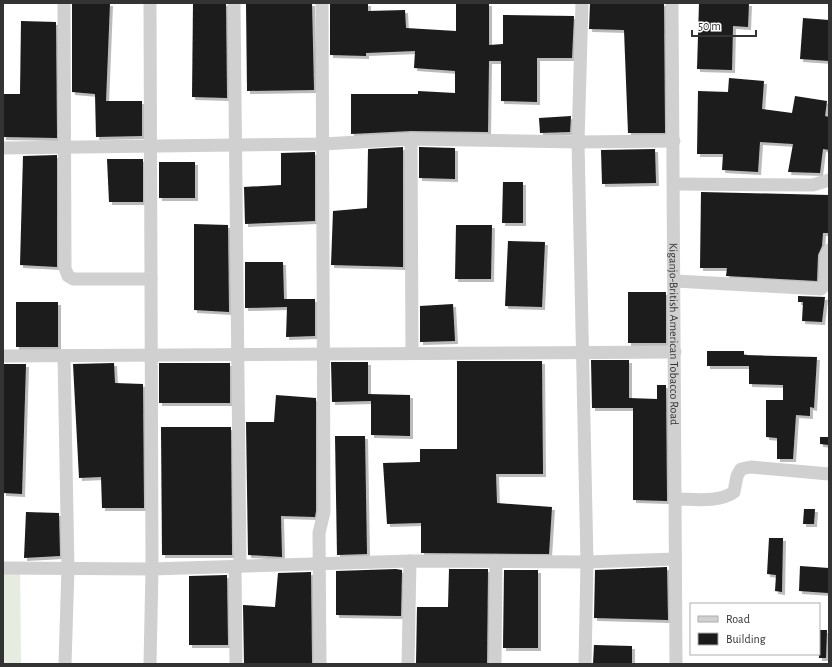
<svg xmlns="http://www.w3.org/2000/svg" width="832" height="667" viewBox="0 0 832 667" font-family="'Alegreya Sans',sans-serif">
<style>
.green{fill:#e6ecdf}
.building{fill:#1a1a1a;filter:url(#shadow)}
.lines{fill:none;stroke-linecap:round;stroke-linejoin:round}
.minor{stroke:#d0d0d0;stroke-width:13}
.labels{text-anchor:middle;stroke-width:4;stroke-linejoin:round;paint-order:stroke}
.street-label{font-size:12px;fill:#333;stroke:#fff}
</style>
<defs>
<filter id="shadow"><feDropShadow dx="3" dy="3" stdDeviation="0" flood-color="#0004"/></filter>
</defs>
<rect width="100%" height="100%" fill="#fff"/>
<path class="green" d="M3 563H20L21 664H3Z"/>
<g class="building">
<path d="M72 3H110L106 101H142V136L96 137 95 94 72 92Z"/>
<path d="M193 3H226L227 98 192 97Z"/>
<path d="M246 3H312L314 90 247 91Z"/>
<path d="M330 3H368V11L405 10 406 28 456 31V3H489V45L503 44V15L574 16 572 58H537V102L501 101V61H489L488 132 411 131 351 134V94H418V91L455 93V71L414 68 415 51 366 53V56L330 55Z"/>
<path d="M590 3H664L665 133H628L624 30 589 29Z"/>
<path d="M699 3H749L748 27 733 26 732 70 697 69Z"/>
<path d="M803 18 829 20V61L800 59Z"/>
<path d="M21 21 56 22 57 138 3 137V94H20Z"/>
<path d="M729 78 764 81 762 109 792 113 795 96 827 101 825 116 829 117V150L823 149 820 173 788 172 793 144 760 142 758 172 722 170 723 154H697L698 91 728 92Z"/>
<path d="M571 116 570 132 540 133 539 118Z"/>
<path d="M403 147V267L331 265 333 211 367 208 368 149Z"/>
<path d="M419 147 455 148V179L419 178Z"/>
<path d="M655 149 656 183 602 184 601 150Z"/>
<path d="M315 152V221L245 224 244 187 281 185V153Z"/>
<path d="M57 155V267L20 265 23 156Z"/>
<path d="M107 159H143V202H109Z"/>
<rect x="159" y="162" width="36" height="36"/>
<path d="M503 182H523V223H502Z"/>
<path d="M701 192 829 195V233H823L822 246 818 255 817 281 726 276 727 268H700Z"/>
<path d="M194 224 228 225 229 312 194 310Z"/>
<path d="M456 225H492L491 279H455Z"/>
<path d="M508 241 545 242 542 307 505 306Z"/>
<path d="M245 262H283L284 299H315V336L286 337 287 307 245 308Z"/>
<rect x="628" y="292" width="38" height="51"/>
<path d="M798 296 825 297 822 322 802 321 803 302H798Z"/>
<rect x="16" y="302" width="42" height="45"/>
<path d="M453 304 455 341 420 342V306Z"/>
<path d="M707 351H744V355L817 357 814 408 810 407V416L796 415 793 459H777V438L766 437V400H783V385L749 384V366H707Z"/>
<path d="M591 360H629V398L657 399V385H666L667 501 633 500V408H592Z"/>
<path d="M457 361H542L543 474H496L497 503 552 507 549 554 421 553V523L387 524 383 463 420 462V449H457Z"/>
<path d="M331 362H368V394L410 395V436L371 435V401L332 402Z"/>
<path d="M114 363 115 383 143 384 144 508H102L101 477 79 478 73 364Z"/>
<rect x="159" y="363" width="71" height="40"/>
<path d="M3 364H26L22 494 3 493Z"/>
<path d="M276 395 316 398V511L315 517 281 516 282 557 248 555 246 422H274Z"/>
<path d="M161 427H231L232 555H162Z"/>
<path d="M335 436H365L367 554 337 555Z"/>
<path d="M820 437H829V445L820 444Z"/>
<path d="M804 509H815L814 524H803Z"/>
<path d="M26 512 59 513 60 556 24 558Z"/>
<path d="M769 538H783L782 592 775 591 776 575 767 574Z"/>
<path d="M800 566 829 568 828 593 799 591Z"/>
<path d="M667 567 668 620 594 618 595 570Z"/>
<path d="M396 569 402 570 401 616 336 615V571Z"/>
<path d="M449 569H488L487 664H416L417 607H448Z"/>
<path d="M504 570H538V648H503Z"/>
<path d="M311 572 312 664H244L243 605 275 607 278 573Z"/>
<path d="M227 575 228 645H189V576Z"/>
<path d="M820 630H827L826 658H819Z"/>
<path d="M594 645 632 646V664H593Z"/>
</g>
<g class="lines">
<g class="minor">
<path d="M64 3 65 268 68 276 73 279H151"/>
<path d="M234 3 240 566"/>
<path d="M582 3 578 142 587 562 585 664"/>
<path id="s1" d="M672 3 676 664"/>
<path d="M411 139 412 353"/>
<path d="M3 148 323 144 411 139 578 142 674 141"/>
<path d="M674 184 813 185 829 180"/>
<path d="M675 281 821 289 825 285 826 255 829 250"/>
<path d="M3 356 675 352"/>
<path d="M64 356 68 568 65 664"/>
<path d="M675 499C693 499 719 503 734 492L737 476 741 469 751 467 829 474"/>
<path d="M235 566 236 664"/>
<path d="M3 568 152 569 410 561 587 562 675 559"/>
<path d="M150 664 152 569 150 3"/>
<path d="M320 664 319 533 324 512 322 3"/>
<path d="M408 664 410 561"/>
<path d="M495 664 496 561"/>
</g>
</g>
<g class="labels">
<g class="street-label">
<text dy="4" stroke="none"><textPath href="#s1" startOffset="331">Kiganjo-British American Tobacco Road</textPath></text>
</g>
</g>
<rect width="832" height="667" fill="none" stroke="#333333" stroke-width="8"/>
<rect x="690" y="603" width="130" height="52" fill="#ffffff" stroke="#adadad"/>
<rect x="698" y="616" width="20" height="6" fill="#d0d0d0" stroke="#adadad"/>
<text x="726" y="623" font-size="12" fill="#333333">Road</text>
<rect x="698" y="633" width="20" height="12" fill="#1a1a1a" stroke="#adadad"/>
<text x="726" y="643" font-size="12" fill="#333333">Building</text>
<path d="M692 30v6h64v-6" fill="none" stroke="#333333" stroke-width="2"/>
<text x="698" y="30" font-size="12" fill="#333333" stroke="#ffffff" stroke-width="3" paint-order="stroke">50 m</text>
</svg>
